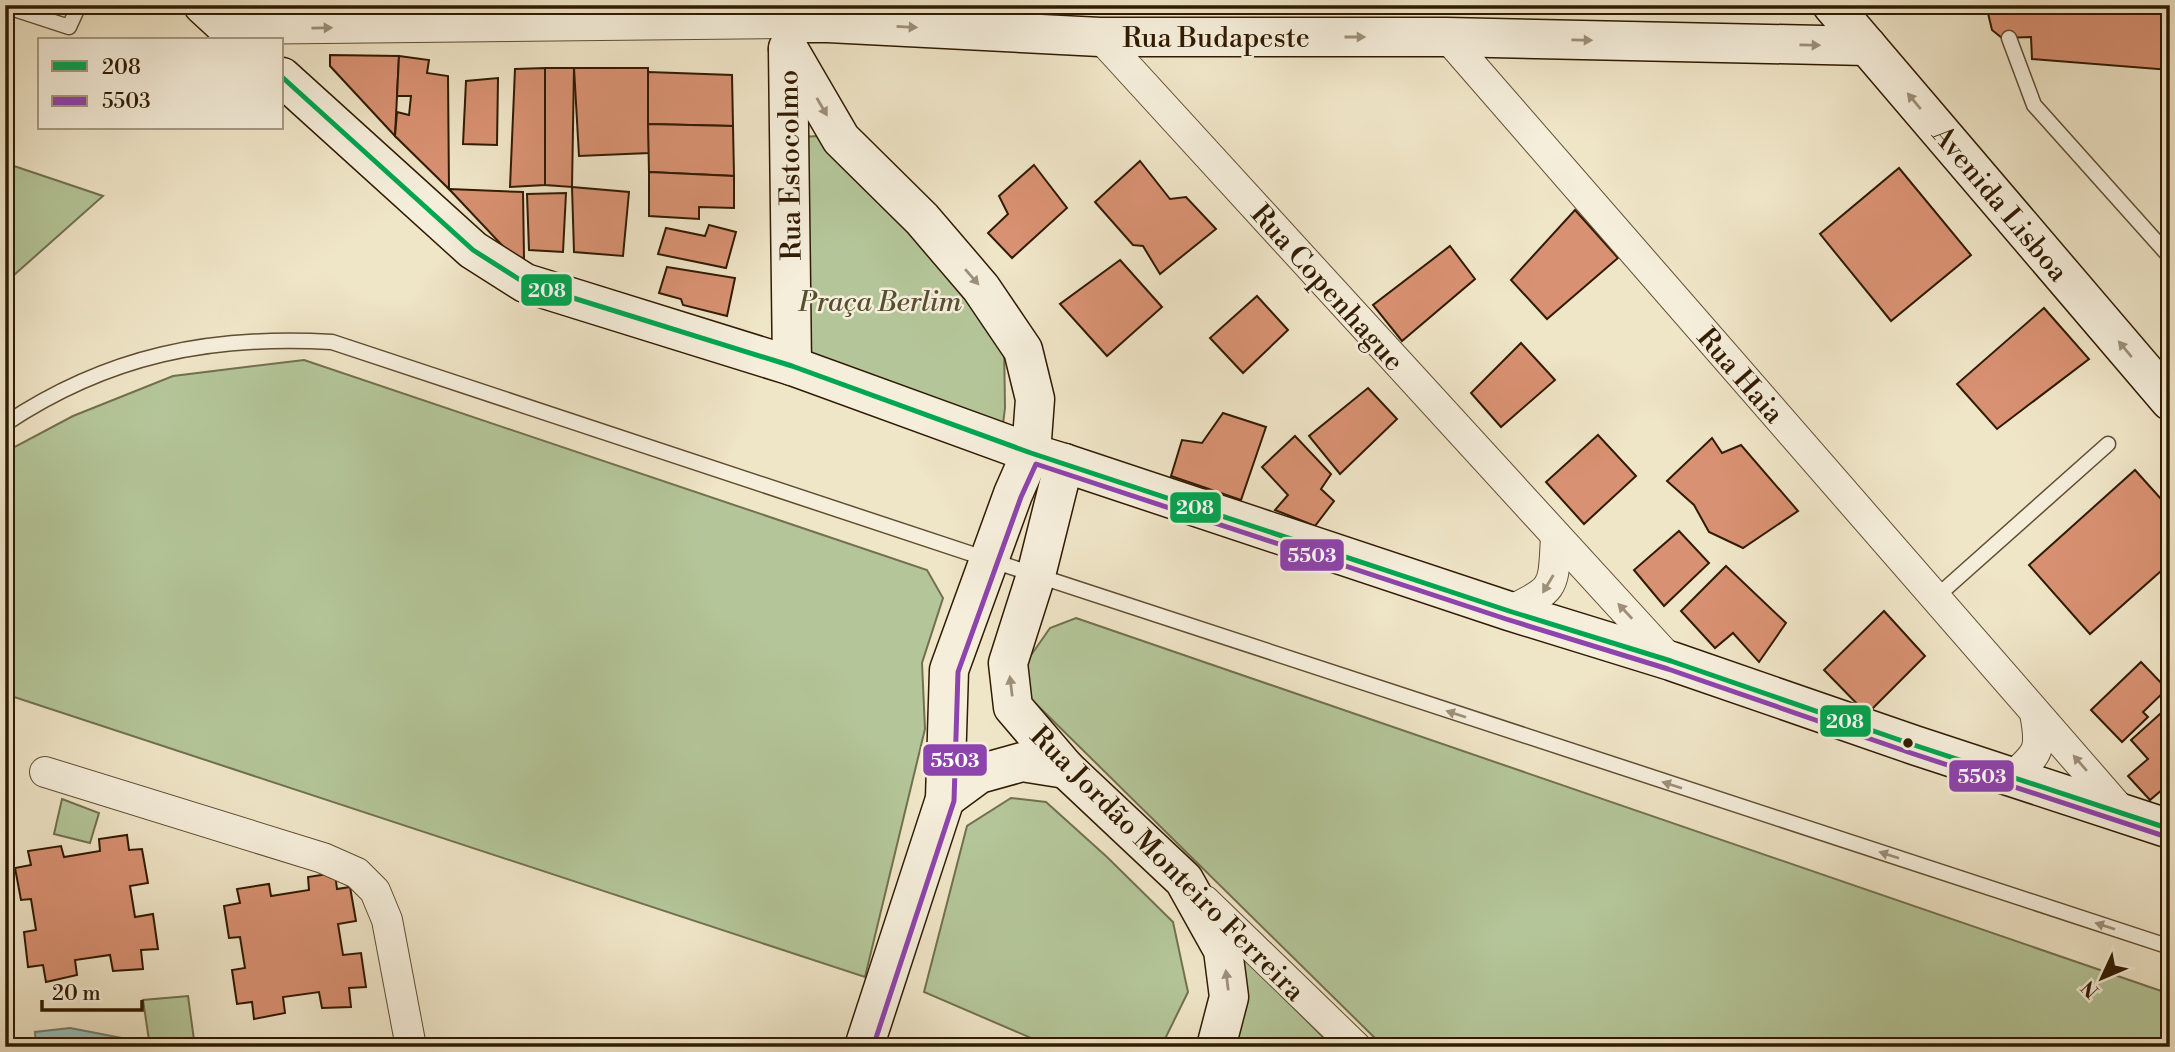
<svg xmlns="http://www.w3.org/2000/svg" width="2175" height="1052" viewBox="0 0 2175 1052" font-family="'Libre Bodoni',serif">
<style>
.green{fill:#b4c699;stroke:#72704e;stroke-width:2}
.water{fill:#9abeba;stroke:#707d70;stroke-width:2}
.building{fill:#d89172;stroke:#311b02;stroke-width:2}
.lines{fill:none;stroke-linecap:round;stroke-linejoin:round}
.lane-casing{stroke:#604e33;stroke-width:17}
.street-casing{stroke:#604e33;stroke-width:32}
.secondary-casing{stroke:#311b02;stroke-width:41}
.lane{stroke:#f5eedb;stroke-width:14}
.street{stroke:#f5eedb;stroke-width:30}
.secondary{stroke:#f5eedb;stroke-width:38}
.bus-1-casing{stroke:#f5eedb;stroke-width:10}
.bus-2-casing{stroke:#f5eedb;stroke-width:10}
.bus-1{stroke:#00a651;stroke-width:5}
.bus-2{stroke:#8e44ad;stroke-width:5}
.oneway{fill:#9d8f79}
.bus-dot{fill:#311b02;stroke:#f5eedb;stroke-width:2.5}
.labels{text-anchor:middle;stroke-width:5;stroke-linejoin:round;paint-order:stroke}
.street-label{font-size:28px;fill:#311b02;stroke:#f5eedb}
.park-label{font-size:28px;font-style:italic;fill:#584e2f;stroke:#f5eedb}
.line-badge{stroke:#f5eedb;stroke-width:2.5}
.badge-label{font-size:19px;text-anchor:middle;font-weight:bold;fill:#fff}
</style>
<rect width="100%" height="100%" fill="#efe5c7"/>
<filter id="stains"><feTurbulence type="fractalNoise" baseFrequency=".00286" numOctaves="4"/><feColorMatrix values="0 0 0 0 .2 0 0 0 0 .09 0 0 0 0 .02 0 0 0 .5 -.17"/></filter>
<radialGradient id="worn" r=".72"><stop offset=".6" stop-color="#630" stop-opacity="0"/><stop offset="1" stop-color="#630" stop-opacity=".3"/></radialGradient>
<g class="green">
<path d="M819 136 902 208 1004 340 1005 408 1002 432 801 358 799 137Z"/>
<path d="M5 163 103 196 5 283Z"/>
<path d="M304 360 927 570 943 598 922 663 925 729 865 977 5 694V452L73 416 173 376Z"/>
<path d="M1076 618 2170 994V1047H1384L1030 698 1027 661 1050 628Z"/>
<path d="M1011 798 1046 802 1107 857 1173 922 1188 992 1164 1041 1159 1047H1052L924 992 967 826Z"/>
<path d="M62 799 99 813 90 843 54 834Z"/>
<path d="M1235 949 1333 1047H1236Z"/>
<path d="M188 996 195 1047H150L143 1000Z"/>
</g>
<path class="water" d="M70 1028 138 1041V1047H36L35 1032Z"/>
<g class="building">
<path d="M1986 5H2170V70L2032 59 2031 37 2002 38 1992 30Z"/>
<path d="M330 55 399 56 395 136 330 66Z"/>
<path d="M399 56 429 60 427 73 448 76 449 189 395 136 397 112 409 115 411 96H397Z"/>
<path d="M545 68H574L572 187 545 185Z"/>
<path d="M545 68V185L510 187 515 69Z"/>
<path d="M574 68H648L649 153 579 156Z"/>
<path d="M648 72 732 75 733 126 648 124Z"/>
<path d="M498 78 497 145 463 144 466 81Z"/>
<path d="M648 124 733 126 734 176 649 172Z"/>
<path d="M1140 161 1170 199 1186 197 1216 229 1160 274 1143 246 1133 245 1095 202Z"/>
<path d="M1034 165 1067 208 1012 258 988 233 1008 214 999 196Z"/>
<path d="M1899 168 1971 255 1891 321 1820 234Z"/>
<path d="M649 172 734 176V208L699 207V219L649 216Z"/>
<path d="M572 187 629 192 623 256 574 252Z"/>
<path d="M449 189 523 192 524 258 513 257Z"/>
<path d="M566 193 563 252 529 250 527 194Z"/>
<path d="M1575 210 1618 258 1547 319 1511 280Z"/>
<path d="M709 225 736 232 726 268 658 254 666 228 705 236Z"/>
<path d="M1450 246 1475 279 1402 341 1373 305Z"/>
<path d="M1120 260 1162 307 1107 356 1060 304Z"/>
<path d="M667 267 735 278 727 316 683 305 681 299 659 293Z"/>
<path d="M1257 296 1288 330 1243 373 1210 338Z"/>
<path d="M2044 308 2089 359 1997 429 1957 384Z"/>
<path d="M1521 343 1555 380 1501 427 1471 393Z"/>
<path d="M1368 388 1397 419 1340 474 1309 436Z"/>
<path d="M1223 413 1266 427 1241 500 1171 476 1182 440 1202 443Z"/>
<path d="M1598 435 1636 476 1584 524 1546 482Z"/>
<path d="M1295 436 1331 474 1321 489 1334 501 1315 526 1275 510 1288 495 1262 467Z"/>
<path d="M1712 438 1722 453 1741 445 1798 511 1743 548 1709 532 1694 505 1667 481Z"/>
<path d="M2135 470 2170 509V563L2090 634 2029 565Z"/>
<path d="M1679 531 1709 563 1664 606 1634 570Z"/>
<path d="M1726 566 1786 623 1759 662 1733 633 1715 648 1681 611Z"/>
<path d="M1884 611 1925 656 1867 714 1824 670Z"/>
<path d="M2141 662 2167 689 2143 712 2148 717 2122 742 2091 710Z"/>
<path d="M2170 705V783L2150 800 2128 776 2148 759 2131 740Z"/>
<path d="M127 835 129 850 142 849 148 883 130 886 135 917 153 914 158 949 141 950 143 969 113 971 110 955 75 960 77 975 46 982 43 965 28 967 24 932 36 930 31 899 21 900 15 868 31 865 28 851 61 846 64 857 100 851 99 839Z"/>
<path d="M335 873 337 889 350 887 356 921 338 924 343 955 361 953 366 987 349 988 351 1007 322 1008 319 992 283 997 285 1013 254 1019 252 1002 237 1004 232 970 245 968 240 937 229 938 224 906 240 903 237 889 269 884 271 896 309 890 308 877Z"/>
</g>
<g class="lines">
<g class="lane-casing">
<g id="lane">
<path d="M5 6 69 27 79 5"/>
<path d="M2009 38 2034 105 2170 257"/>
<path d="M5 424C108 355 211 335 332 342L990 560 2170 947"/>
<path d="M1935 598 2108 444"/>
</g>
</g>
<g class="street-casing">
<g id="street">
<path d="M229 29 790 23"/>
<path d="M1100 37 1671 661"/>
<path d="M1447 37 2124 814"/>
<path d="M1509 611C1557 589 1553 587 1556 537"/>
<path d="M45 772 323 858 357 873 375 891 387 920 411 1047"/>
<path d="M2012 777C2039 753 2042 750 2035 713"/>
<path d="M1205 901 1356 1047"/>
</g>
</g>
<g class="secondary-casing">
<g id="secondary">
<path d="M203 5 241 40"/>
<path d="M1832 5 2170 401"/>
<path d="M790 23H828L1100 37H1447L1867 46"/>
<path d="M788 48 841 139 922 219 981 288 1023 350 1035 399 1031 453 1013 494 949 670 945 799 864 1047"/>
<path d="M788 50 792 366"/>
<path d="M282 77 473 250 525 283 792 366 1031 453 1064 463 1509 611 1671 661 1914 745 2170 829"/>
<path d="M1064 463 1036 575 1008 663 1013 707 1066 769 1184 880 1223 950 1229 997 1216 1047"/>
<path d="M945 799 979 774 1022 762 1066 769"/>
</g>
</g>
<use href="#lane" class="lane"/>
<use href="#street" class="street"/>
<use href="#secondary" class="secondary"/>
<g class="bus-1-casing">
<path id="bus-1" d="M282 77 473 250 525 283 792 366 1031 453 1509 611 1671 661 1914 745 2170 829"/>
</g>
<g class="bus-2-casing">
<path id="bus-2" d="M873 1047 954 801 958 672 1021 497 1036 464 1506 619 1668 669 1911 753 2167 837"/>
</g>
<use href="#bus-1" class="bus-1"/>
<use href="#bus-2" class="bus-2"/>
</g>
<defs><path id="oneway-solid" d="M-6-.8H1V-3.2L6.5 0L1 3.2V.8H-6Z" transform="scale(1.75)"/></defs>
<g class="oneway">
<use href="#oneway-solid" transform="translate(907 27) rotate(3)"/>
<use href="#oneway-solid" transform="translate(322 28) rotate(-1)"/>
<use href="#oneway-solid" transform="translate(1355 37)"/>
<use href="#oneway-solid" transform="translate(1582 40) rotate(1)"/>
<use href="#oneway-solid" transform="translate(1810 45) rotate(1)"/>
<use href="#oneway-solid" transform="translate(1914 101) rotate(-130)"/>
<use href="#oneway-solid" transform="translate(822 107) rotate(60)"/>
<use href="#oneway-solid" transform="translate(972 277) rotate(49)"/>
<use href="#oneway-solid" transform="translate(2125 349) rotate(-130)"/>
<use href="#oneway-solid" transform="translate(1548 584) rotate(121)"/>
<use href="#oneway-solid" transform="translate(1625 611) rotate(-133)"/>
<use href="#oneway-solid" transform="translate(1011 686) rotate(-97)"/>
<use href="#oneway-solid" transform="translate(1456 714) rotate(-162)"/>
<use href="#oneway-solid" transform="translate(2080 763) rotate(-131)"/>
<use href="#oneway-solid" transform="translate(1672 785) rotate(-162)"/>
<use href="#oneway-solid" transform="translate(1889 855) rotate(-162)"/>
<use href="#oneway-solid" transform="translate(2105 926) rotate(-162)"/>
<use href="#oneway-solid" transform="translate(1227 980) rotate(-97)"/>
</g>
<circle class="bus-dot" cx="1908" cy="743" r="6"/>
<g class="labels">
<g class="street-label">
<text x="1216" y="47">Rua Budapeste</text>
<text transform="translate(789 165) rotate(-91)" y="10">Rua Estocolmo</text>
<text transform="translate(2001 203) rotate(50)" y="10">Avenida Lisboa</text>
<text transform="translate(1328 287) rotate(48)" y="10">Rua Copenhague</text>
<text transform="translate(1741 375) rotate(49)" y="10">Rua Haia</text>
<text transform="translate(1168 863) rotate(45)" y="10">Rua Jordão Monteiro Ferreira</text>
</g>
<g class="park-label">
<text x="880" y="311">Praça Berlim</text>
</g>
</g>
<g class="line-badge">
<rect x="520" y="273" width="53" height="34" rx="7" fill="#00a651"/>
<rect x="1169" y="491" width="53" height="33" rx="7" fill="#00a651"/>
<rect x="1279" y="538" width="66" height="34" rx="7" fill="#8e44ad"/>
<rect x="1819" y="704" width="53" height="34" rx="7" fill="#00a651"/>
<rect x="922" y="743" width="66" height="34" rx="7" fill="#8e44ad"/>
<rect x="1948" y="759" width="67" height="34" rx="7" fill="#8e44ad"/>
</g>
<g class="badge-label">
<text x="547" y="297">208</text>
<text x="1195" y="514">208</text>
<text x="1312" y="562">5503</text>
<text x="1845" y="728">208</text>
<text x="955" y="767">5503</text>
<text x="1982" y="783">5503</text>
</g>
<rect width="2175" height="1052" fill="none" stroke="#efe5c7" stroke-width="28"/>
<rect x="7" y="7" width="2161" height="1038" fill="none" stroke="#311b02" stroke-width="3.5"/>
<rect x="14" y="14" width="2147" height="1024" fill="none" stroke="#311b02" stroke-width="2"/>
<rect x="38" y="38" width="245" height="91" fill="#f5eedb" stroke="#a79a84" stroke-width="2"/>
<rect x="52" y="61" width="35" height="10" fill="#00a651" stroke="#a79a84" stroke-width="2"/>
<text x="102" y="74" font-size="21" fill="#311b02">208</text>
<rect x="52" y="96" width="35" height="10" fill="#8e44ad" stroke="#a79a84" stroke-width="2"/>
<text x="102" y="108" font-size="21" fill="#311b02">5503</text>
<g transform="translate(2102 978) rotate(226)" stroke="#f5eedb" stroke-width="5" paint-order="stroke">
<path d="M0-5L12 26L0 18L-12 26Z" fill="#311b02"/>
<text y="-10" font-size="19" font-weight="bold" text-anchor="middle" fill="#311b02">N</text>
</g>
<path d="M42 1000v10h100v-10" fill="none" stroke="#311b02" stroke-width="3.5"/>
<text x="52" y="1000" font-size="21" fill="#311b02" stroke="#f5eedb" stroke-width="5" paint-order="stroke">20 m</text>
<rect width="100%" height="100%" filter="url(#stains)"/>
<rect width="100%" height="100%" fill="url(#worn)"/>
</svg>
